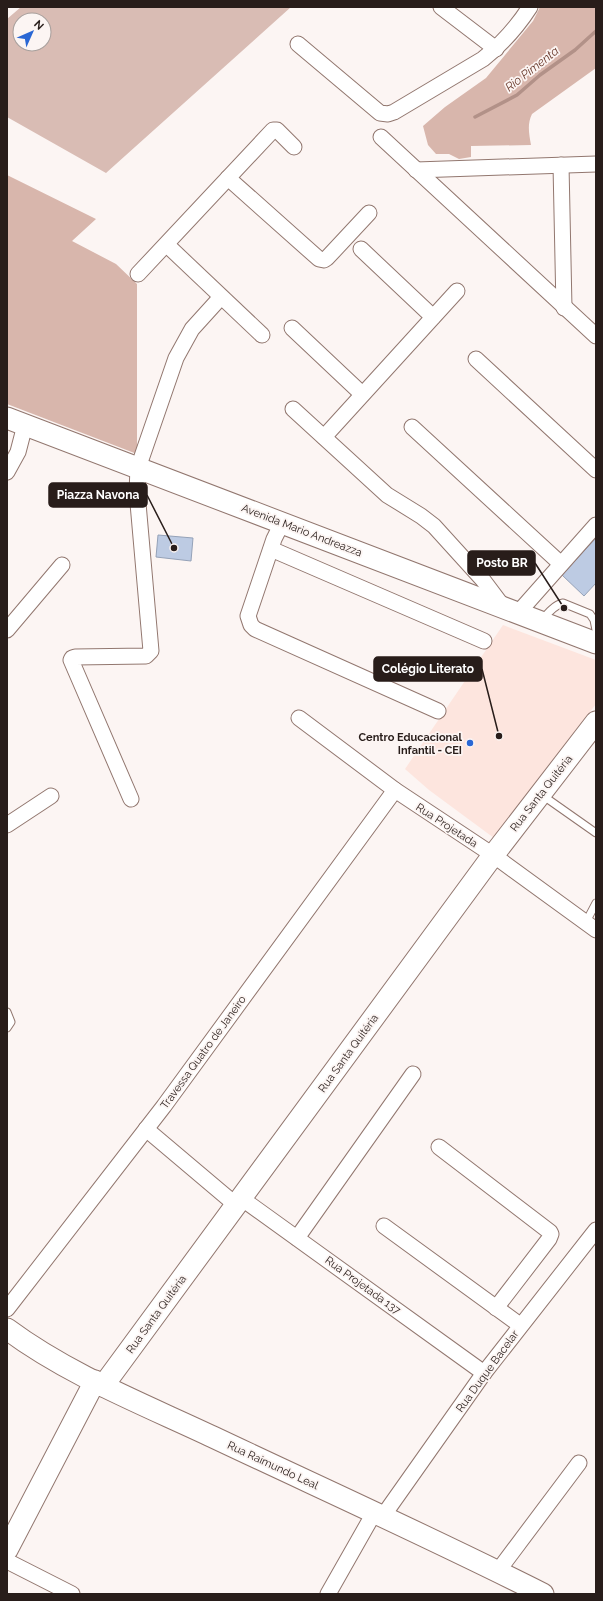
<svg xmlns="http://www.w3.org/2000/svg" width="603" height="1601" viewBox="0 0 603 1601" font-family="Raleway,sans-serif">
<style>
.built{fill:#fde5de}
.green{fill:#d9bcb4;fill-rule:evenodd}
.forest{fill:#d8b6ac}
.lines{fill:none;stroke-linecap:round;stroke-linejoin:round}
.stream{stroke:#b29188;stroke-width:3.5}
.building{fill:#bdcbe3;stroke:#95a2b8}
.lane-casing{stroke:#92776f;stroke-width:9}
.street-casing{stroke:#92776f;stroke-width:17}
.secondary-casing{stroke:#92776f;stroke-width:23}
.lane{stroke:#fff;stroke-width:7}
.street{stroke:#fff;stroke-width:15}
.secondary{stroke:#fff;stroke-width:21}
.poi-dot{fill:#2a67d4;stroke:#fcf5f3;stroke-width:1.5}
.labels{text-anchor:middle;stroke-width:3.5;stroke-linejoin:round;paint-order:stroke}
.street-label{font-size:11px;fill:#281d1a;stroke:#fcf5f3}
.poi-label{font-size:11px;font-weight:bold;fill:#281d1a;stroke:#fcf5f3;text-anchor:end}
.water-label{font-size:12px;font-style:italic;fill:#68382a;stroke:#fcf5f3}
.leader{fill:none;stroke:#281d1a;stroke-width:1.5}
.callout-dot{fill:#281d1a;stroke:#fcf5f3;stroke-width:1.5}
.callout{fill:#281d1a;stroke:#281d1a;stroke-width:1.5}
.callout-label{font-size:12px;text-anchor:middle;font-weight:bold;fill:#fff}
</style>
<rect width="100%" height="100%" fill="#fcf5f3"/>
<path class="built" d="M503 625 596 660V704L494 838 429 790 405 769Z"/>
<path class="green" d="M21 7H291L106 173 7 117V19ZM20 20H44V44H20Z"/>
<g class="forest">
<path d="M540 7H596V68L532 114C527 124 529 134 531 145L471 146V157L459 159 449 154H436L428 145 423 126 445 107 486 78 533 21Z"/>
<path d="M7 175 96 219 72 241 116 264 137 284V454L7 404Z"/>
</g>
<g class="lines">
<path class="stream" d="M475 117 517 95 540 75 575 50 596 31"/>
</g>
<g class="building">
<path d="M158 535 193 538 191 561 156 557Z"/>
<path d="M596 538V583L584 596 562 575Z"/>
</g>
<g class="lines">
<g class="lane-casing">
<g id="lane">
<path d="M541 621C547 614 554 605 563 603L590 614 594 620 596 630"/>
<path d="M542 795 596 833"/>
<path d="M586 922 596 903"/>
<path d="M7 1012 11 1022 7 1028"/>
</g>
</g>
<g class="street-casing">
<g id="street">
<path d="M441 7 496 49"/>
<path d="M298 44 380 113 388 114 394 112 483 59C502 44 517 27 530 7"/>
<path d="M381 137 596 336"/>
<path d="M561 165 564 308"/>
<path d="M416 170 596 164"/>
<path d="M228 178 319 259 324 260 327 258 369 213"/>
<path d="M167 245 262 335"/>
<path d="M361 249 433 317"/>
<path d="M138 274 273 130H277L294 147"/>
<path d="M292 328 362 394"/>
<path d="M476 359 596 470"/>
<path d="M293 409 387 495 421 516 434 526 483 580 504 608"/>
<path d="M412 427 561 564"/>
<path d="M324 437 457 291"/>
<path d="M7 472 18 452 25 425"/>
<path d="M282 523 274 539 248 616 251 625 255 629 438 711"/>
<path d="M271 549 484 641"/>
<path d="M518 613 596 525"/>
<path d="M7 630 62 565"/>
<path d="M299 718 395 790 493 855 596 930"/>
<path d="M131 799 71 660 72 658 75 657 146 656 151 651 137 492 138 468 176 358 192 329 221 297"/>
<path d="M7 825 51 796"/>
<path d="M146 1129 236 1205"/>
<path d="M439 1147 550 1232 551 1234 549 1239 496 1308"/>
<path d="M241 1198 484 1373"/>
<path d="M384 1226 520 1325"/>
<path d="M297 1238 413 1074"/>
<path d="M7 1309 164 1106 395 790"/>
<path d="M383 1516 484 1373 596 1230"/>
<path d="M7 1561 72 1594"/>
<path d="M498 1571 579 1463"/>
<path d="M328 1594 374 1513"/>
</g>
</g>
<g class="secondary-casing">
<g id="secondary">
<path d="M7 418 596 643"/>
<path d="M7 1329C69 1375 143 1404 213 1437 323 1489 434 1539 543 1594"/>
<path d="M103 1386 488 862 596 722"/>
<path d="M7 1550 95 1381"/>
</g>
</g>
<use href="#lane" class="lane"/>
<use href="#street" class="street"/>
<use href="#secondary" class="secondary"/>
</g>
<circle class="poi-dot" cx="470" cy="743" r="4"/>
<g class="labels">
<g class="street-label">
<text transform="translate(302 530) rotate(21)" y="4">Avenida Mario Andreazza</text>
<text transform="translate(541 793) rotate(-52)" y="4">Rua Santa Quitéria</text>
<text transform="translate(447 825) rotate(33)" y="4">Rua Projetada</text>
<text transform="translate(203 1052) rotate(-54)" y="4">Travessa Quatro de Janeiro</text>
<text transform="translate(348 1053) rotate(-54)" y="4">Rua Santa Quitéria</text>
<text transform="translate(363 1285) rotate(36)" y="4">Rua Projetada 137</text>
<text transform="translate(156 1314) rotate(-54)" y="4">Rua Santa Quitéria</text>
<text transform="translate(487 1371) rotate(-54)" y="4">Rua Duque Bacelar</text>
<text transform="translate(273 1465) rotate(25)" y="4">Rua Raimundo Leal</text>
</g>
<g class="poi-label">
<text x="462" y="741">Centro Educacional<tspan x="462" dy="13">Infantil - CEI</tspan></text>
</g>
<g class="water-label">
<text transform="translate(532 69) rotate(-38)" y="4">Rio Pimenta</text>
</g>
</g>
<path class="leader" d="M174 548L147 495M564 608L535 563M499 736L482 669"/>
<g class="callout-dot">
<circle cx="174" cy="548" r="4"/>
<circle cx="564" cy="608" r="4"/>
<circle cx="499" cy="736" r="4"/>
</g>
<g class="callout">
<rect x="49" y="483" width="98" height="24" rx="4"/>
<rect x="468" y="551" width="67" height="24" rx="4"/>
<rect x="374" y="657" width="108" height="24" rx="4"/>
</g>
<g class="callout-label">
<text x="98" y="499">Piazza Navona</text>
<text x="502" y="567">Posto BR</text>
<text x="428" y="673">Colégio Literato</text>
</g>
<rect width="603" height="1601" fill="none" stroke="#281d1a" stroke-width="16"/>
<g transform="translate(32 32) rotate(45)"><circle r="19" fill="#fcf5f3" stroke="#a79f9c"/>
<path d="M0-3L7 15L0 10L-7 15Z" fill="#2a67d4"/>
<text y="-6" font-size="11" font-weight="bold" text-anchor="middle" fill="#281d1a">N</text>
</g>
</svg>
